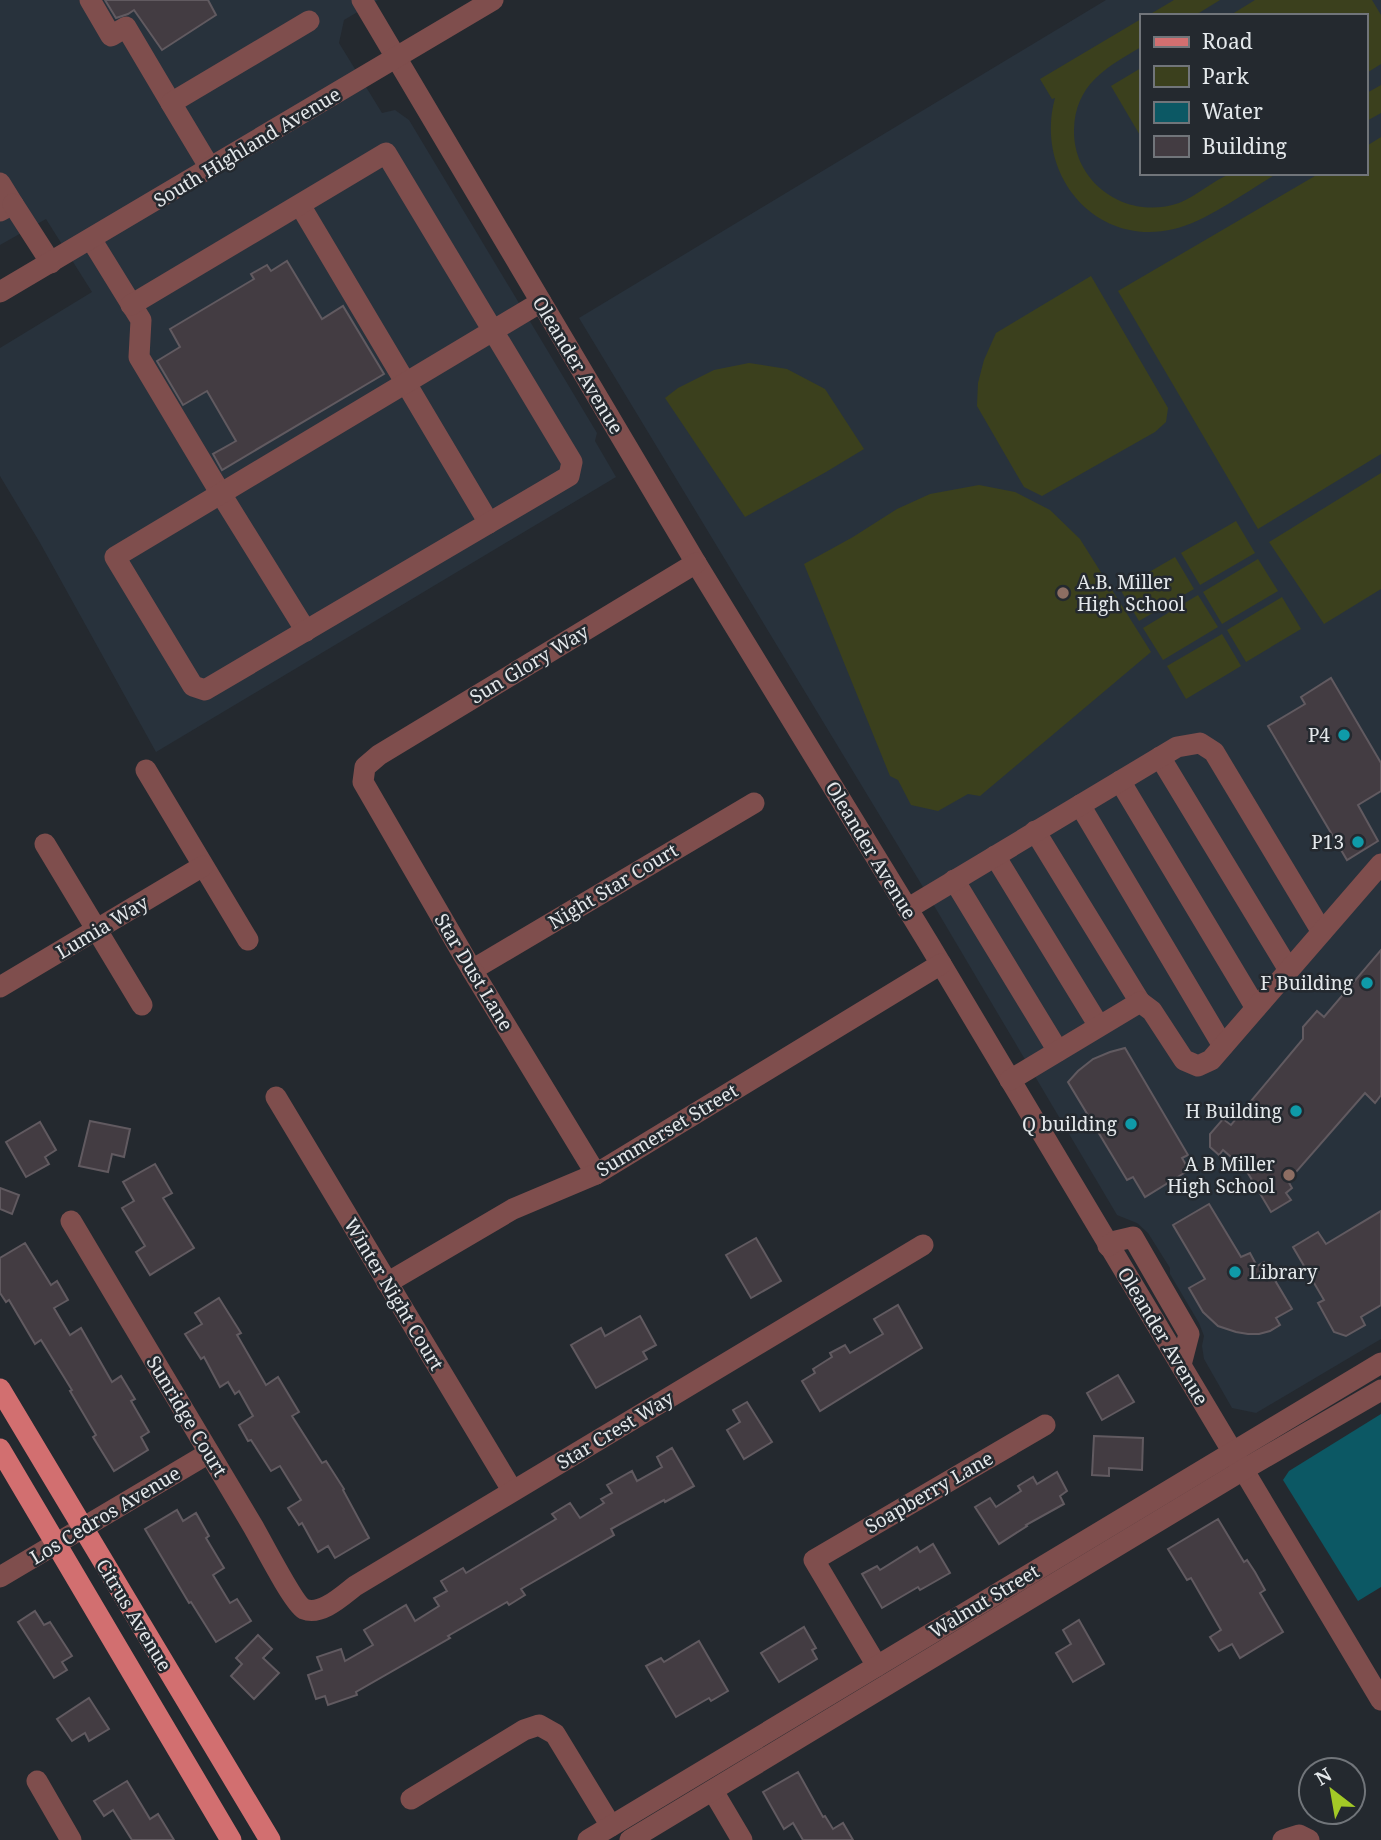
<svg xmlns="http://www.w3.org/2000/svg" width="1381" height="1840" viewBox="0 0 1381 1840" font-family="'Noto Serif',serif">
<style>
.built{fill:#28323c;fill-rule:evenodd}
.green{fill:#3b401d}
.water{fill:#0c5864}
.building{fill:#433c42;stroke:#615a60;stroke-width:2}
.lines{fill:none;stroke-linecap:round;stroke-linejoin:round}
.minor{stroke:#7f4e4d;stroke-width:21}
.major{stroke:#d26f70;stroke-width:21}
.education-dot{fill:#8d6e63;stroke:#24292f;stroke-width:2.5}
.culture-dot{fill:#0f9aa8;stroke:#24292f;stroke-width:2.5}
.labels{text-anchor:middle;stroke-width:5;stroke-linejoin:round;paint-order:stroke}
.street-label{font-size:19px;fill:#e4e8eb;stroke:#24292f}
.poi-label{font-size:19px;fill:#e4e8eb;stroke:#24292f;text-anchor:end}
</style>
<rect width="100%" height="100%" fill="#24292f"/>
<g class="built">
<path d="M0 0H378L344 20 339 43 382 113 395 110 409 120 597 433 595 441 616 477 156 752 39 541 0 476V348L92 292 46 219 0 245Z"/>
<path d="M1106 0H1381V1339L1256 1413 1232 1408 1204 1359 1202 1346 1204 1336 1199 1323 1170 1274V1268L1148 1233 1137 1223 1117 1215 923 887 579 318ZM1141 16H1365V173H1141Z"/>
</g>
<g class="green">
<path d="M1174 0H1220L1194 16H1147Z"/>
<path d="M1255 0H1372L1381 15V64L1365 74V16H1229Z"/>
<path d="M1141 19V47C1107 67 1075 84 1074 130 1073 184 1128 221 1179 203 1197 196 1212 181 1230 174 1241 170 1266 173 1278 173 1249 190 1206 222 1174 229 1095 248 1034 174 1055 98L1052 99 1040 79Z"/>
<path d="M1141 68V137L1111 86Z"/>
<path d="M1381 85V113L1365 122V94Z"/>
<path d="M1381 137V454L1258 529 1118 291 1320 173H1365V147Z"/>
<path d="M1091 276 1168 408 1166 422 1155 432 1042 496 1024 487 977 406 978 383 984 360 996 333Z"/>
<path d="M749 363 787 369 825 389 864 449 826 472 745 517 665 398 678 388 714 370Z"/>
<path d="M1381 473V589L1324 624 1269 542Z"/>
<path d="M979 485 1015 492 1050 510 1080 539 1151 652 980 796 968 794 938 811 911 805 898 780 890 776 804 564 853 537 897 509 930 494Z"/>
<path d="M1236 521 1255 553 1200 585 1181 553Z"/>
<path d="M1175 557 1194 589 1139 621 1120 589Z"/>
<path d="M1258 559 1278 591 1222 624 1203 592Z"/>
<path d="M1198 595 1218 627 1163 660 1143 628Z"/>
<path d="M1282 597 1301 629 1246 662 1227 630Z"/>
<path d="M1222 634 1241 666 1186 699 1167 666Z"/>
</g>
<path class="water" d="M1381 1414V1587L1358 1601 1283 1480 1289 1471Z"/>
<g class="building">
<path d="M105 0H208L216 15 162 50 134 10 128 14 116 18Z"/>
<path d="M287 261 322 319 343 306 384 374 222 470 213 454 236 441 207 391 183 405 157 361 180 347 170 329 254 279 251 274 267 265 271 271Z"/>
<path d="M1331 678 1381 763V791L1358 805 1378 841 1347 860 1268 726 1305 704 1301 697Z"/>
<path d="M1381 950V1095L1375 1103 1365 1093 1288 1181 1292 1188 1286 1193 1291 1200 1271 1212 1246 1170 1223 1150 1219 1155 1210 1147V1134L1223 1119 1231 1125 1303 1039V1027L1317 1011 1324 1017Z"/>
<path d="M1125 1048 1188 1155 1182 1158 1189 1170 1145 1197 1133 1177 1127 1180 1068 1082 1078 1071 1093 1059 1110 1052Z"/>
<path d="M90 1121 130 1129 124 1157 112 1154 108 1172 79 1166Z"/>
<path d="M40 1122 56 1150 45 1157 49 1164 26 1177 6 1142Z"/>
<path d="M155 1164 172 1193 163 1198 194 1248 150 1275 136 1252 145 1246 122 1208 134 1201 123 1182Z"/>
<path d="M0 1188 19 1195 12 1214 0 1209Z"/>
<path d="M1209 1204 1241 1257 1250 1253 1257 1266 1264 1262 1292 1309 1276 1318 1280 1325 1270 1331 1259 1334H1248L1236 1332 1218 1326 1203 1312 1189 1288 1205 1279 1173 1225Z"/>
<path d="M1381 1211V1305L1361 1317 1365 1325 1346 1336 1334 1332 1318 1303 1324 1300 1293 1247 1318 1232 1326 1244Z"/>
<path d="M756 1238 781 1281 751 1298 726 1255Z"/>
<path d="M25 1243 51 1285 57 1281 68 1300 54 1308 70 1335 81 1328 112 1382 121 1376 135 1399 131 1401 149 1432 141 1437 148 1450 114 1471 93 1437 96 1435 70 1391 72 1390 41 1340 35 1344 9 1300 6 1302 0 1293V1258Z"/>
<path d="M219 1298 241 1333 237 1335 266 1385 278 1377 299 1412 292 1416 322 1463 326 1461 344 1489 343 1490 369 1538 335 1558 328 1546 318 1552 302 1523 299 1525 288 1508 301 1500 280 1466 271 1471 251 1440 248 1441 239 1425 253 1416 239 1391 235 1394 228 1382 220 1387 204 1357 201 1359 185 1334 202 1324 195 1313Z"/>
<path d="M898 1305 922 1348 820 1411 802 1381 815 1373 813 1369 832 1357 830 1353 845 1345 850 1353 883 1334 874 1319Z"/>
<path d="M640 1316 656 1345 643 1352 647 1359 596 1388 571 1345 601 1328 605 1336Z"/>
<path d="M1118 1375 1134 1402 1102 1420 1087 1393Z"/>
<path d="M747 1402 772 1442 744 1459 727 1430 740 1422 733 1410Z"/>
<path d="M1094 1436 1143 1438 1142 1470 1109 1468V1476L1092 1475Z"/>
<path d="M672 1448 694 1486 665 1502 664 1500 611 1529 614 1535 521 1589 525 1595 509 1605 507 1602 448 1636 450 1638 356 1692 357 1695 328 1705 325 1696 316 1699 308 1675 322 1670 317 1657 341 1649 345 1661 373 1645 364 1630 406 1605 415 1621 439 1606 434 1598 447 1591 441 1581 463 1568 466 1573 556 1519 552 1514 570 1503 580 1518 604 1503 601 1499 612 1493 607 1485 632 1471 637 1481 662 1467 657 1457Z"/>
<path d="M1057 1472 1067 1491 1060 1496 1064 1504 1026 1525 1027 1526 999 1544 975 1507 990 1498 996 1507 1021 1491 1018 1486 1033 1477 1037 1484Z"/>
<path d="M177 1510 183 1521 196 1513 209 1536 206 1538 224 1568 213 1575 230 1603 237 1599 251 1621 216 1642 191 1602 189 1603 145 1529Z"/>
<path d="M1218 1519 1244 1562 1247 1560 1255 1572 1265 1590 1260 1593 1283 1632 1240 1658 1232 1644 1219 1651 1210 1637 1221 1630 1191 1578 1187 1580 1168 1549Z"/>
<path d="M933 1544 950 1573 920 1590 918 1587 882 1608 862 1574 877 1566 880 1570 917 1547 920 1552Z"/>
<path d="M35 1611 44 1625 50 1622 72 1656 62 1662 67 1670 54 1678 18 1622Z"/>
<path d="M1079 1620 1104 1664 1073 1682 1056 1653 1071 1644 1063 1630Z"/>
<path d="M804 1627 816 1648 812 1650 817 1659 779 1682 761 1653Z"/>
<path d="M258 1635 272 1649 263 1658 279 1673 254 1699 231 1676 242 1664 236 1658Z"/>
<path d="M699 1641 728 1691 711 1701 709 1698 676 1717 646 1666 661 1658 664 1662Z"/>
<path d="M89 1698 109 1729 89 1741 85 1733 72 1741 57 1719Z"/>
<path d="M798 1772 823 1817 825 1816 833 1829 843 1823 853 1840H803L793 1823 784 1829 763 1792Z"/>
<path d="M127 1781 150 1819 158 1814 174 1840H132L113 1810 104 1816 94 1801Z"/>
</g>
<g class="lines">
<g class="minor">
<path d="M90 0 111 36 126 27 171 103"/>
<path d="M362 0 696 563 929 944 1381 1700"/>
<path d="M210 168 171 103 309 21"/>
<path d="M0 183 13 204 0 211"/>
<path d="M13 204 51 263"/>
<path d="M300 205 489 523"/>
<path d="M91 239 141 320 139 357 221 494 306 631"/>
<path d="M0 292 493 0"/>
<path d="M131 305 386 153 572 462 569 476 205 690 193 686 115 557C257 472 399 387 541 302"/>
<path d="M1160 757 1289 970"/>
<path d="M146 770 248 940"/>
<path d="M1120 781 1256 1008"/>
<path d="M1080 805 1223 1046"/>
<path d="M1035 831 1140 1002"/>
<path d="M45 844 142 1005"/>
<path d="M995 856 1099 1026"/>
<path d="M954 880 1058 1051"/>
<path d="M907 909 1177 747 1200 743 1214 752 1322 932"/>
<path d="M472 970 754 803"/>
<path d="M0 987 203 866"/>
<path d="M1010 1080 1140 1002 1152 1011 1184 1060 1198 1066 1211 1060 1381 864"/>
<path d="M276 1097 512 1490"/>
<path d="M596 1174 472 970 363 782 365 767 379 755 696 563"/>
<path d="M71 1221C132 1323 193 1425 254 1528 262 1542 294 1604 304 1609 321 1616 342 1596 355 1586L923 1245"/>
<path d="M1108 1246 1116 1241 1133 1237 1189 1334 1181 1365"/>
<path d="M387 1283 513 1209 596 1174 941 964"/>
<path d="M0 1577 209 1453"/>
<path d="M877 1666 814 1560 1045 1425"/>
<path d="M37 1781 71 1840"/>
<path d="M713 1791 742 1840"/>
<path d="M411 1799 524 1730 539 1725 555 1734 611 1826"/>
<path d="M588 1840 1381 1363"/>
<path d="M630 1840 1243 1470 1381 1390"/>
<path d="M1283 1840 1299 1835 1309 1840"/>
</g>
<g class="major">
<path d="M0 1389 270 1840"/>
<path d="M0 1449 231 1840"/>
</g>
</g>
<g class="education-dot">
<circle cx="1063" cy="593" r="7"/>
<circle cx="1289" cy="1175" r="7"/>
</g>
<g class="culture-dot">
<circle cx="1344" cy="735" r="7"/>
<circle cx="1358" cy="842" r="7"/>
<circle cx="1367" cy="983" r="7"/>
<circle cx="1296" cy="1111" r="7"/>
<circle cx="1131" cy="1124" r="7"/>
<circle cx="1235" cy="1272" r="7"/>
</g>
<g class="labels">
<g class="street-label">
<text transform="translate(247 147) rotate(-31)" y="7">South Highland Avenue</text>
<text transform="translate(578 365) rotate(59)" y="7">Oleander Avenue</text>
<text transform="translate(529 664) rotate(-31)" y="7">Sun Glory Way</text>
<text transform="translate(871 850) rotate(59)" y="7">Oleander Avenue</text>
<text transform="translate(613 886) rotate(-31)" y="7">Night Star Court</text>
<text transform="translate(102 927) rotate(-31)" y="7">Lumia Way</text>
<text transform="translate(474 972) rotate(59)" y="7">Star Dust Lane</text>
<text transform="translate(667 1130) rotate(-31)" y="7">Summerset Street</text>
<text transform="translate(394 1294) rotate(59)" y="7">Winter Night Court</text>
<text transform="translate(1163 1336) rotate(59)" y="7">Oleander Avenue</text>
<text transform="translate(187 1416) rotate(59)" y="7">Sunridge Court</text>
<text transform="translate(615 1430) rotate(-31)" y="7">Star Crest Way</text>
<text transform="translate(929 1492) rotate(-30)" y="7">Soapberry Lane</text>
<text transform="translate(105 1515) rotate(-31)" y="7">Los Cedros Avenue</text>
<text transform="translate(984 1601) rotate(-31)" y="7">Walnut Street</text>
<text transform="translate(134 1615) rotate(59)" y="7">Citrus Avenue</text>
</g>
<g class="poi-label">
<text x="1077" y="589" text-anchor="start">A.B. Miller<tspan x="1077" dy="22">High School</tspan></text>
<text x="1330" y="742">P4</text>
<text x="1344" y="849">P13</text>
<text x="1353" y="990">F Building</text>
<text x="1282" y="1118">H Building</text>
<text x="1117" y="1131">Q building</text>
<text x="1275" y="1171">A B Miller<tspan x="1275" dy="22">High School</tspan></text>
<text x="1249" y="1279" text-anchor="start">Library</text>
</g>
</g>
<rect x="1140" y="14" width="228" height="161" fill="#24292f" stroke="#71757a" stroke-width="2"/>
<rect x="1154" y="37" width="35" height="10" fill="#d26f70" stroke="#71757a" stroke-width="2"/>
<text x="1202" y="49" font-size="21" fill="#e4e8eb">Road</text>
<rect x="1154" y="66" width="35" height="21" fill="#3b401d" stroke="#71757a" stroke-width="2"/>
<text x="1202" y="84" font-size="21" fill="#e4e8eb">Park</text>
<rect x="1154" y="102" width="35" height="21" fill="#0c5864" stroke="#71757a" stroke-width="2"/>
<text x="1202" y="119" font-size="21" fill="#e4e8eb">Water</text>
<rect x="1154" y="136" width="35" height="21" fill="#433c42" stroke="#71757a" stroke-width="2"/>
<text x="1202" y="154" font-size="21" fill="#e4e8eb">Building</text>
<g transform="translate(1332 1791) rotate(329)"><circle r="33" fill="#24292f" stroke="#71757a" stroke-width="2"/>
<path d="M0-5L12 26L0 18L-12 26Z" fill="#a3c926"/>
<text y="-10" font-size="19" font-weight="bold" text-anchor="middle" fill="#e4e8eb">N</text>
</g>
</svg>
